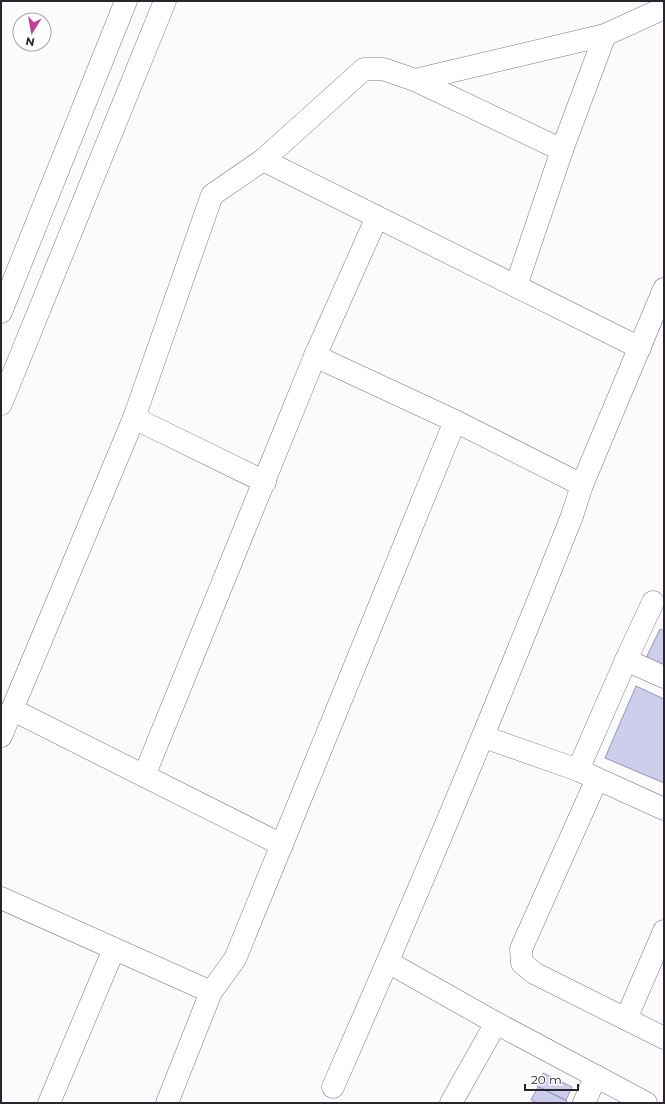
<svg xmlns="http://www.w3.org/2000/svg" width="665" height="1104" viewBox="0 0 665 1104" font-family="Montserrat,sans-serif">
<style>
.building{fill:#cdceec;stroke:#9696b6}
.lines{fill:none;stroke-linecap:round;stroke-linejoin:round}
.minor-casing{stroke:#83718d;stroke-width:23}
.minor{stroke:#fff;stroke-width:22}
</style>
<rect width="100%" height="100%" fill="#fbfbfb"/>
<g class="building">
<path d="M660 629 664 631V671L644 662Z"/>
<path d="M636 686 664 699V783L605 758Z"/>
<path d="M543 1073 572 1087 566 1100 537 1086Z"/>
<path d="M538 1087 567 1101 565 1103H537L531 1100Z"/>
</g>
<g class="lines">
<g class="minor-casing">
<g id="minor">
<path d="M415 80 562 150"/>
<path d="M263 160 364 69H383L415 80 605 35 664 8"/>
<path d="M516 286 562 150 605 35"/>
<path d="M1 312 126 1"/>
<path d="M315 356 455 421 582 485"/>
<path d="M1 404 165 1"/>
<path d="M134 418 265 482"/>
<path d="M626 660 664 677"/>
<path d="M13 710 282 845"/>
<path d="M1 736 134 418 212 195 263 160 640 348"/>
<path d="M484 737 578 770 664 809"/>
<path d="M578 770 626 660 653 602"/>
<path d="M144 776 315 356 377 217"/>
<path d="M597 779 521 949 522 963 534 973 664 1038"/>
<path d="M1 898 211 992 235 959 455 421"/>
<path d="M388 962 496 1023 646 1103"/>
<path d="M626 1019 664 931"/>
<path d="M333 1087C416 898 496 708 572 516L582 485 664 289"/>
<path d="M49 1103 114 949"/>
<path d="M167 1103 211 992"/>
<path d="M451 1103 496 1023"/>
<path d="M584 1103 596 1076"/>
</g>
</g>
<use href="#minor" class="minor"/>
</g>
<rect width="665" height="1104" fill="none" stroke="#2b242f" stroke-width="4"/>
<g transform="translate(32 32) rotate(191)"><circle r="19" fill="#ffffff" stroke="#aaa7ac"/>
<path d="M0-3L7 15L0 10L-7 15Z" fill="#bb4296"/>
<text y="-6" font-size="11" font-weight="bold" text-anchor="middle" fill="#2b242f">N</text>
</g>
<path d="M525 1084v6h53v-6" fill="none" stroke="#2b242f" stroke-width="2"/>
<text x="531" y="1084" font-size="12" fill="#2b242f" stroke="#ffffff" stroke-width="3" paint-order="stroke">20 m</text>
</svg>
